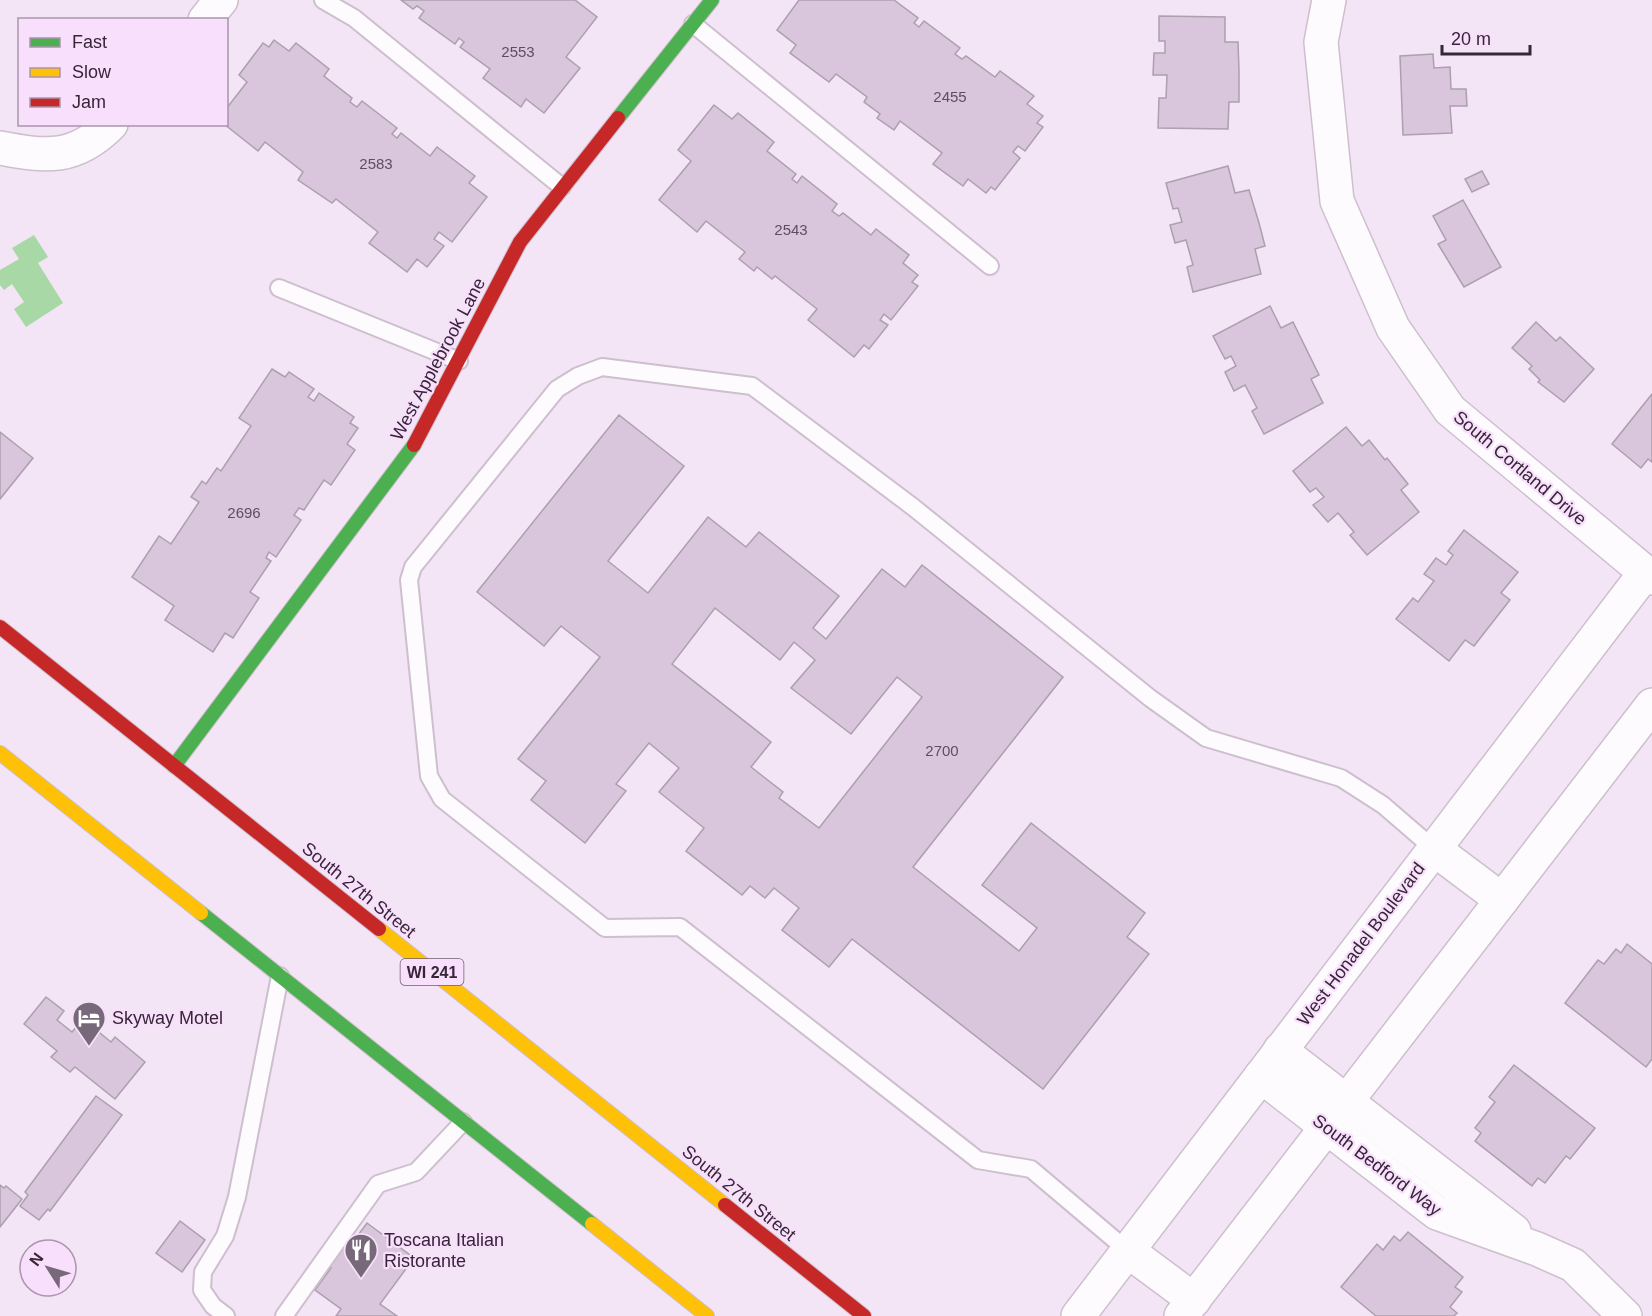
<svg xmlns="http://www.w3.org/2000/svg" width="1652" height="1316" viewBox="0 0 1652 1316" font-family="Arial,sans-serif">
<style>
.water{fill:#a7d8a5}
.building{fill:#d9c5dc;stroke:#ac9fae;stroke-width:1.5;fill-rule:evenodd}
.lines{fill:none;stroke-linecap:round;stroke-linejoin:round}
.lane-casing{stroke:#cdbfce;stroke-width:20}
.street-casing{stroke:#cdbfce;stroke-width:36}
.fast-casing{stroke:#cdbfce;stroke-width:16}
.slow-casing{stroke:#cdbfce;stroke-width:16}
.jam-casing{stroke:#cdbfce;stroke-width:16}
.lane{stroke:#fdfbfe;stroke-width:16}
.street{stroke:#fdfbfe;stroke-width:33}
.fast{stroke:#4caf50;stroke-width:14}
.slow{stroke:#ffc107;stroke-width:14}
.jam{stroke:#c62828;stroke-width:14}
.labels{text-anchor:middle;stroke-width:4.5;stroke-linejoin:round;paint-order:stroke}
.number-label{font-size:15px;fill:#5f4e61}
.shield{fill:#f8dffb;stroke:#705e72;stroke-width:1.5}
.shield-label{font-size:16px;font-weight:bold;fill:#362638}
.street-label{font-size:18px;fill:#362638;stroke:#f8dffb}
.poi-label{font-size:18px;fill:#362638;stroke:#f8dffb;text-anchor:start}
</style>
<rect width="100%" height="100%" fill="#f3e5f5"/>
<path class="water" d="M34 235 48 257 38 263 63 303 26 327 14 309 24 302 12 284 4 290 0 285V270L19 259 12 248Z"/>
<g class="building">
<path d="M401 0H575L597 17 566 57 580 68 544 113 526 99 521 107 483 78 490 69 460 47 464 42 459 38 455 44 419 18 424 11 417 6 413 9Z"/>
<path d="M799 0H894L918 18 914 23 919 27 924 21 960 48 955 54 962 59 966 56 995 77 1000 71 1034 96 1027 104 1043 116 1037 123 1043 127 1025 151 1018 146 1013 152 1020 158 995 190 991 187 986 193 968 179 963 186 933 164 942 153 900 121 894 130 877 118 880 114 864 102 867 97 836 74 829 82 790 53 796 45 777 30Z"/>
<path d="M1159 16 1225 17V42H1238L1239 70V102H1229L1228 129 1158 128 1159 98H1166L1167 75H1153L1154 53H1165V41H1159Z"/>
<path d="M274 40 289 51 296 43 329 69 324 76 352 98 350 102 357 107 362 101 397 128 392 134 397 138 401 133 430 156 437 147 475 176 469 183 487 197 452 242 439 232 434 239 444 246 427 267 417 259 407 272 369 243 378 232 336 199 332 203 298 180 303 172 265 142 258 151 224 124H226V109L247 82 239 75 263 43 269 47Z"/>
<path d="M1433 54 1434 68 1450 67 1451 89H1466L1467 106H1450L1452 133 1403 135 1400 56Z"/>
<path d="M714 105 732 119 738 113 774 142 767 151 796 174 792 179 797 183 802 176 837 204 832 211 839 216 843 213 871 235 876 229 909 255 903 263 918 275 912 282 918 286 891 320 884 314 880 320 888 325 869 349 864 345 854 357 808 320 817 309 775 276 772 279 757 267 754 271 739 259 745 252 706 221 697 232 659 200 691 161 678 150Z"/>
<path d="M1228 166 1235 193 1249 190 1259 223 1265 246 1255 249 1261 274 1193 292 1187 267 1193 265 1186 240 1175 243 1170 225 1182 222 1178 208 1173 209 1166 183Z"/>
<path d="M1482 171 1489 184 1472 192 1465 179Z"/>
<path d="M1463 200 1501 267 1464 287 1438 244 1446 240 1433 216Z"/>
<path d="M1270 306 1281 328 1293 322 1319 375 1311 379 1323 403 1264 434 1252 411 1257 408 1245 385 1234 391 1225 372 1236 366 1231 356 1225 359 1213 336Z"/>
<path d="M1536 322 1556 341 1560 337 1594 369 1564 402 1538 382 1540 380 1529 369 1532 366 1512 348Z"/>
<path d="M272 369 285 377 289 372 314 389 308 397 314 401 319 393 354 417 350 423 358 428 347 444 355 450 331 485 324 480 304 510 299 508 294 515 301 520 276 557 269 552 266 558 271 561 250 592 259 598 233 638 225 633 213 652 165 620 174 606 132 577 159 536 171 544 199 502 191 497 202 481 206 484 217 468 221 471 251 426 239 418Z"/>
<path d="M1652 394V462L1648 459 1641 468 1612 444Z"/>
<path d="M619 415 684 466 608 561 648 593 708 517 746 547 759 532 839 596 813 628 826 639 882 569 905 587 922 565 1063 677 913 867 1019 951 1037 928 982 885 1031 823 1145 913 1127 937 1149 954 1043 1089 852 939 829 967 782 930 799 908 774 888 765 898 750 886 742 895 686 851 704 828 659 792 679 768 649 743 616 784 626 791 585 843 531 800 546 781 518 759 600 657 561 626 544 646 477 592ZM715 608 780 660 794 642 815 660 791 688 851 734 897 677 922 697 819 828 779 798 783 792 751 767 771 742 672 664Z"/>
<path d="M1346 427 1362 446 1369 440 1385 460 1387 458 1408 484 1401 490 1419 512 1367 555 1350 535 1354 532 1338 513 1328 522 1313 505 1324 497 1316 488 1310 492 1293 471Z"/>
<path d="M0 432 33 458 0 499Z"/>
<path d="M1464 530 1518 572 1501 593 1510 600 1506 605 1474 646 1465 640 1449 661 1396 619 1413 598 1418 602 1434 581 1424 574 1436 558 1446 565 1453 555 1448 551Z"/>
<path d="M1627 944 1652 964V1059L1646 1067 1565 1003 1598 960 1604 964 1616 949 1621 953Z"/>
<path d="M46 997 64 1011 57 1020 72 1032 83 1019 111 1042 115 1037 145 1062 115 1099 75 1067 70 1072 51 1057 57 1051 24 1024Z"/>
<path d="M1514 1065 1595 1128 1570 1159 1566 1156 1545 1183 1538 1178 1532 1186 1475 1141 1481 1133 1475 1128 1495 1102 1489 1097Z"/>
<path d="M96 1096 122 1115 50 1211 48 1209 39 1220 20 1206 28 1195 25 1192Z"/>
<path d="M0 1185 4 1188 6 1186 22 1199 0 1227Z"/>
<path d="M180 1221 205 1240 182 1272 156 1253Z"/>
<path d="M367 1223 414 1258 380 1304 397 1316H336L341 1309 315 1290 331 1268 327 1265 341 1245 347 1250Z"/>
<path d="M1408 1232 1463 1277 1455 1287 1462 1292 1450 1307 1457 1313 1454 1316H1376L1341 1287 1377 1244 1383 1250 1394 1236 1400 1241Z"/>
</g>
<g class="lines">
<g class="lane-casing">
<g id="lane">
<path d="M323 0 354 18 562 187"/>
<path d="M693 24 990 266"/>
<path d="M279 288 459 361"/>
<path d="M1128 1251 1031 1169 978 1160 680 927 605 928 442 799 429 776 409 580 413 567 557 389 578 376 602 367 752 386 913 507 1150 698 1206 738 1341 778 1383 805 1434 849"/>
<path d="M226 1316 213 1306 202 1290 203 1272 225 1236 237 1197 280 976"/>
<path d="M284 1316 378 1184 416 1172 463 1122"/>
</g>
</g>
<g class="street-casing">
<g id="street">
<path d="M1329 0 1321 42 1337 201 1393 328 1450 410 1652 578"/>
<path d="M205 20 221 0"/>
<path d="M0 148C47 157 75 160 111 124"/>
<path d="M1434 849 1502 900"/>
<path d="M1280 1050 1514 1231"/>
<path d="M1261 1076 1437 1213 1537 1249 1573 1265 1625 1316"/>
<path d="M1128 1251 1194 1300"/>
<path d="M1078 1316 1645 573"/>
<path d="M1181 1316 1652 705"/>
</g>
</g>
<g class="fast-casing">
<g id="fast">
<path d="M618 118 712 0"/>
<path d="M174 766 414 445"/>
<path d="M201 913 592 1224"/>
</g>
</g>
<g class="slow-casing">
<g id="slow">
<path d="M0 753 201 913"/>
<path d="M379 929 725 1205"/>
<path d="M592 1224 707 1316"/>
</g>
</g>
<g class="jam-casing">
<g id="jam">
<path d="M414 445 520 242 618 118"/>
<path d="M0 627 379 929"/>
<path d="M725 1205 864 1316"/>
</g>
</g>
<use href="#lane" class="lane"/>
<use href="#street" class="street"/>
<use href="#fast" class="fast"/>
<use href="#slow" class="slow"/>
<use href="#jam" class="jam"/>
</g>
<defs>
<g id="hotel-pin" transform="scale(1.725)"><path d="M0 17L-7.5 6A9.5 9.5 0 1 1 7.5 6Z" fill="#78697a" stroke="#f8dffb"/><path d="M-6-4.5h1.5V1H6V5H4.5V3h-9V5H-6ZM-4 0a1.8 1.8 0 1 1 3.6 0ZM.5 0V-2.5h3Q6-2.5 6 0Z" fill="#fff"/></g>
<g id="restaurant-pin" transform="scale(1.725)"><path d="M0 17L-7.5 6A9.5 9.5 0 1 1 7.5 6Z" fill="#78697a" stroke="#f8dffb"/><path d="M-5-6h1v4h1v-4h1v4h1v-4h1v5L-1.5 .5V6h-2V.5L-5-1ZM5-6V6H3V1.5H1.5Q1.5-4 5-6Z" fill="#fff"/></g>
</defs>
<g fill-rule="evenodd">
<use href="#hotel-pin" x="89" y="1018"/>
<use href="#restaurant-pin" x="361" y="1250"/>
</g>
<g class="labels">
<g class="number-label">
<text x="518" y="57">2553</text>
<text x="950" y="102">2455</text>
<text x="376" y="169">2583</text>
<text x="791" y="235">2543</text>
<text x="244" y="518">2696</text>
<text x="942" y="756">2700</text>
</g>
<rect class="shield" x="400.5" y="959" width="63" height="26" rx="4.5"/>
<g class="shield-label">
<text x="432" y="978">WI 241</text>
</g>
<g class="street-label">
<text transform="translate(438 359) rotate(-62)" y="6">West Applebrook Lane</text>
<text transform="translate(1520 468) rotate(40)" y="6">South Cortland Drive</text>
<text transform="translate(359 890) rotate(39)" y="6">South 27th Street</text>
<text transform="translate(1361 944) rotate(-53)" y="6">West Honadel Boulevard</text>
<text transform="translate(1377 1165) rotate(37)" y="6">South Bedford Way</text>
<text transform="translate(739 1193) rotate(39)" y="6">South 27th Street</text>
</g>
<g class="poi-label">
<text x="112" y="1024">Skyway Motel</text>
<text x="384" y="1246">Toscana Italian<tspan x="384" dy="21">Ristorante</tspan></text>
</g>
</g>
<rect x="18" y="18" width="210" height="108" fill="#f8dffb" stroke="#aa95ad" stroke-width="1.5"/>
<rect x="30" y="38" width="30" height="9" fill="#4caf50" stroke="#aa95ad" stroke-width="1.5"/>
<text x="72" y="48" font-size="18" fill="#362638">Fast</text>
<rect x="30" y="68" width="30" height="9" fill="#ffc107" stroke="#aa95ad" stroke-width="1.5"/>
<text x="72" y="78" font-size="18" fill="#362638">Slow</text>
<rect x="30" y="98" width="30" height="9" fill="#c62828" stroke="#aa95ad" stroke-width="1.5"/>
<text x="72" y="108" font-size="18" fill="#362638">Jam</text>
<g transform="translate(48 1268) rotate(307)"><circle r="28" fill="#f8dffb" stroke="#aa95ad" stroke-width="1.5"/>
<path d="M0-4.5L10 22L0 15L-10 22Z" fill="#78697a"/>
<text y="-9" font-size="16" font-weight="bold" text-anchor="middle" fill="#362638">N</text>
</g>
<path d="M1442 45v9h88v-9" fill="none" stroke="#362638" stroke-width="3"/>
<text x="1451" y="45" font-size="18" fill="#362638" stroke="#f8dffb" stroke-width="4.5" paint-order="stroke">20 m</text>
</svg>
